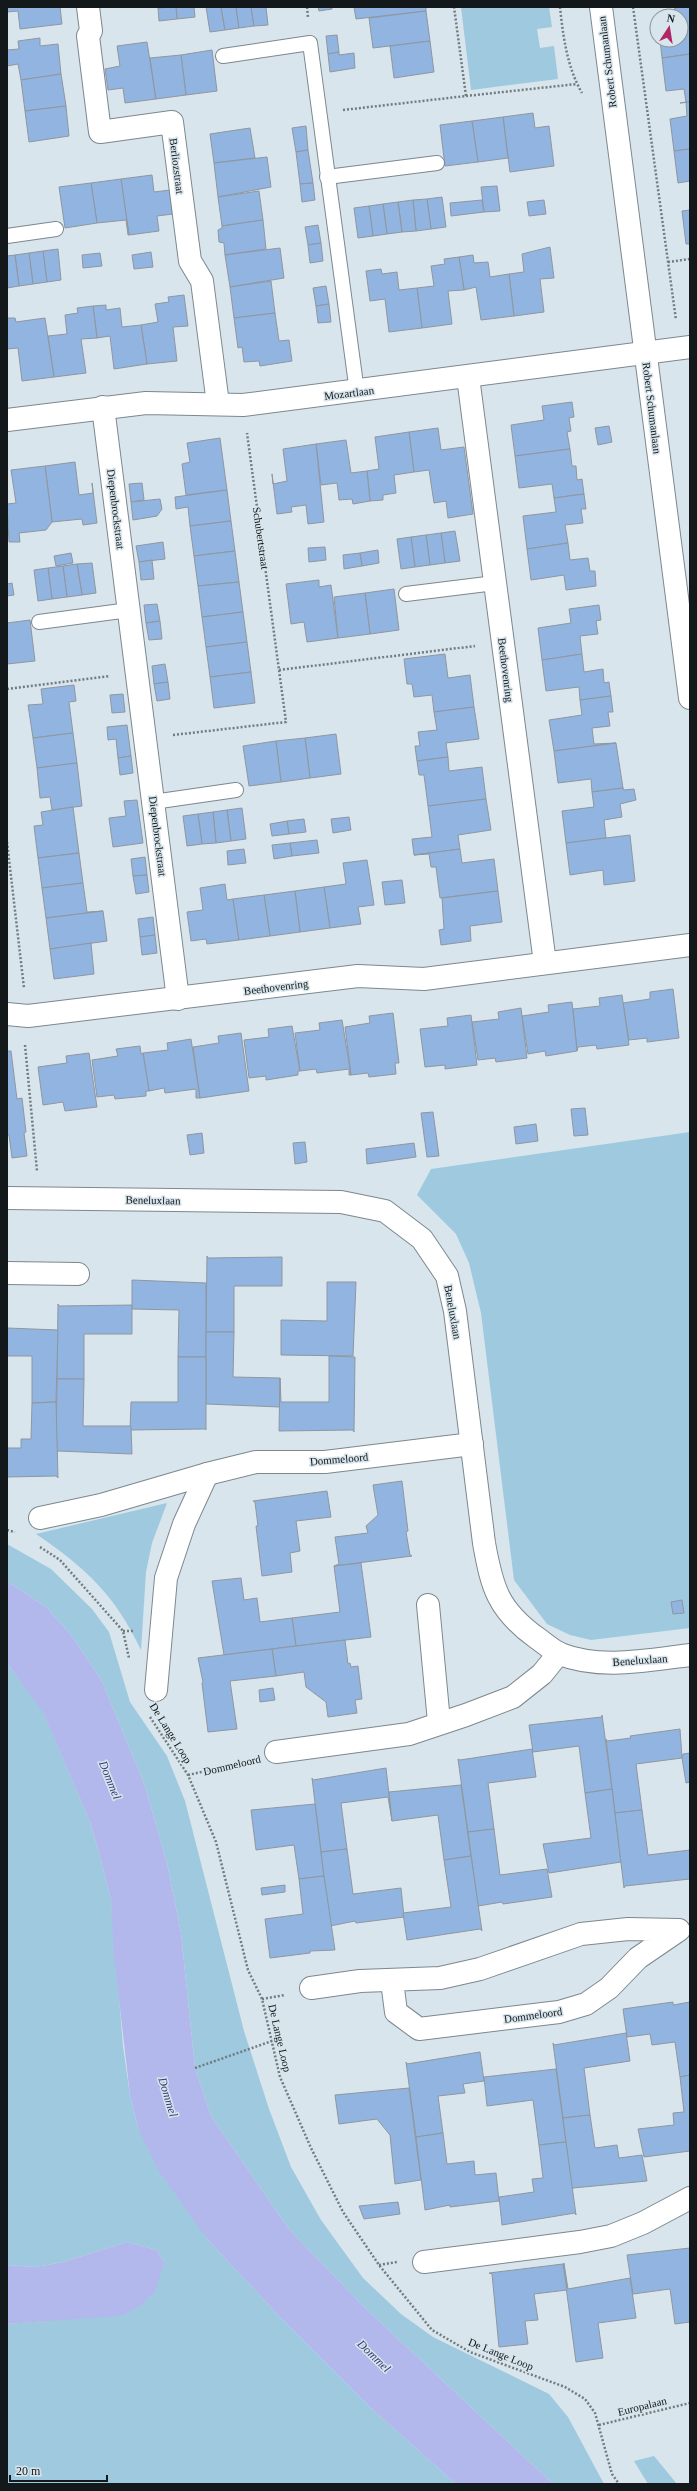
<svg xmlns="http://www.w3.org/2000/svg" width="697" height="2491" viewBox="0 0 697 2491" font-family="Georgia,serif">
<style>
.green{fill:#9fc9de}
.water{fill:#b3b8ec}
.building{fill:#91b4e0;stroke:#8f97a0}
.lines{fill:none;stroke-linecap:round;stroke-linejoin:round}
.lane-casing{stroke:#7c888e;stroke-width:16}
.street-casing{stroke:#7c888e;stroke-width:24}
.secondary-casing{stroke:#7c888e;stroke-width:24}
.path{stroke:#727b7f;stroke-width:2.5;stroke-dasharray:2 2;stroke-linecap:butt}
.lane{stroke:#fff;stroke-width:14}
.street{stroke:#fff;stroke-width:22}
.secondary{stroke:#fff;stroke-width:22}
.labels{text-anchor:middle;stroke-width:3;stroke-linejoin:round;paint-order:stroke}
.street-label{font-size:11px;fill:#13181a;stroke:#d8e5ec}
.water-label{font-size:12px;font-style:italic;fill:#393877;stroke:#d8e5ec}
</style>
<rect width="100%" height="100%" fill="#d8e5ec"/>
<g class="green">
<path d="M461 7H549L552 27 537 29 540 48 554 46 558 79 471 90Z"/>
<path d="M690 1132V1628L591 1640 570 1635 547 1624 514 1580 481 1313 469 1263 456 1234 417 1195 431 1169Z"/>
<path d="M167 1503 152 1543 146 1572 141 1650C115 1595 86 1568 36 1534Z"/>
<path d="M7 1544 51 1569 92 1609 109 1632 130 1702 167 1756 185 1801 244 2031 269 2109 291 2167 321 2220 363 2278 401 2314 433 2337 549 2394 568 2417 604 2484H553L363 2306 288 2228 211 2116 195 2068 181 1933 167 1863 145 1786 101 1679 71 1635 46 1607 7 1581Z"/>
<path d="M7 1663 44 1713 90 1822 98 1849 111 1900 123 2046 130 2095 138 2128 207 2239 282 2319 372 2409 456 2484H7V2324L45 2321 164 2262 157 2250 127 2242 63 2262 36 2267 7 2265Z"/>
<path d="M654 2456 677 2484H648L634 2461Z"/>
</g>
<g class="water">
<path d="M7 1581 46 1607 71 1635 101 1679 145 1786 167 1863 181 1933 195 2068 211 2116 288 2228 363 2306 553 2484H456L372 2409 282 2319 207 2239 158 2170 138 2128 130 2095 114 1957 111 1900 98 1849 90 1822 44 1714 7 1663Z"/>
<path d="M127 2242 157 2250 164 2262 155 2292 140 2306 121 2316 7 2324V2265L36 2267 63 2262Z"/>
</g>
<g class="building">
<path d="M7 7H60L62 24 20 29 18 11 7 12Z"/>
<path d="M176 7H194L195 17 177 19Z"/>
<path d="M176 7 177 19 159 21 158 8Z"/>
<path d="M206 7H221L225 30 210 32Z"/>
<path d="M221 7H236L239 28 225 30Z"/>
<path d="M236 7H251L254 26 239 28Z"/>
<path d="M251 7H266L268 25 254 26Z"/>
<path d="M318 7H332V9L319 11Z"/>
<path d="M354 7H426V11L356 19Z"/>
<path d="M678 7H690V54L662 58 660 40H681V16H675L674 9Z"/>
<path d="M426 11 430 41 373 48 369 18Z"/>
<path d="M337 35 339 52 328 54 326 36Z"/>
<path d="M40 38V46L58 44 61 74 21 80 18 64 7 66V50L19 49 18 41Z"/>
<path d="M430 41 434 72 394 78 390 46Z"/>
<path d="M147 42 156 99 125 103 123 88 108 90 105 69 120 66 117 46Z"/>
<path d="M212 50 217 91 186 95 181 55Z"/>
<path d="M339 52V55L354 53 355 68 330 72 328 54Z"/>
<path d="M690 54V102L680 103 686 102 684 89 666 91 662 58Z"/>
<path d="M181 55 186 95 156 99 150 58Z"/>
<path d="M61 74 66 106 25 111 21 80Z"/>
<path d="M686 102H690V149L674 151 670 119 687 116Z"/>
<path d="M66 106 69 136 29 142 25 111Z"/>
<path d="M533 113 535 128 549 126 554 166 510 172 503 117Z"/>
<path d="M503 117 508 158 478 162 472 121Z"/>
<path d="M472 121 478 162 445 166 440 125Z"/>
<path d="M306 126 308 150 296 152 292 128Z"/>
<path d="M250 128 255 158 214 163 210 134Z"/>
<path d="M690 149V181L678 183 674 151Z"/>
<path d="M308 150 313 183 300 184 296 152Z"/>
<path d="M267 157 271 187 218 197 214 163Z"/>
<path d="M152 175 154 192 170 190 173 214 157 216 159 231 129 235 121 179Z"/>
<path d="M121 179 129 235H128L126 220 97 223 91 183Z"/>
<path d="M91 183 97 223 65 228 59 187Z"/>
<path d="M313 183 315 200 302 202 300 184Z"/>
<path d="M497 186 500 211 484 212 481 187Z"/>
<path d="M259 191 263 220 222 226 218 197Z"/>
<path d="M442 197 446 227 431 229 427 199Z"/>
<path d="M427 199 431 229 416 231 413 200Z"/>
<path d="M413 200 416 231 402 232 398 202Z"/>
<path d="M482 200 484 212 451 216 450 203Z"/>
<path d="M544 200 546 214 529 216 527 202Z"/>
<path d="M398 202 402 232 387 234 383 204Z"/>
<path d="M383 204 387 234 373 236 369 206Z"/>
<path d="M369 206 373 236 358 238 354 208Z"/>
<path d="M690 210V244H686L682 211Z"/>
<path d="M263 220 266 249 225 255 224 243 219 242 218 230 222 228V226Z"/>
<path d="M318 225 321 243 308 245 305 227Z"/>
<path d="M321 243 323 261 310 263 308 245Z"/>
<path d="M550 247 554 278 540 279 544 312 514 316 509 274 524 272 522 254Z"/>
<path d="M280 248 284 278 230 287 225 255Z"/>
<path d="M58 249 61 280 47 282 43 251Z"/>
<path d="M43 251 47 282 33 284 29 253Z"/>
<path d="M151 252 153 267 134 269 132 255Z"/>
<path d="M29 253 33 284 19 286 15 255Z"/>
<path d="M100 253 102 266 83 268 82 255Z"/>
<path d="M15 255 19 286 7 288V256Z"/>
<path d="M473 255 474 263 488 262 490 277 509 274 514 316 481 320 476 287 464 290 459 257Z"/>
<path d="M459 257 464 290 448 291 452 324 422 328 417 288 434 286 431 266 445 264 444 259Z"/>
<path d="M381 269 382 274 397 272 399 290 417 288 422 328 389 332 385 299 370 301 366 271Z"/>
<path d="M271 281 275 313 234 318 230 287Z"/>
<path d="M326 286 329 304 316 306 313 288Z"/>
<path d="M184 295 188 326 173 327 177 361 147 364 141 325 158 322 155 304 169 302 168 297Z"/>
<path d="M329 304 331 322 318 323 316 306Z"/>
<path d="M106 305V310L120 308 122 327 141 325 147 364 114 369 110 336 97 338 93 306Z"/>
<path d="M93 306 97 338 81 339 86 373 54 377 48 336 67 334 65 315 78 313 77 308Z"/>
<path d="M275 313 279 341 289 340 292 361 260 366 259 361 244 362 242 347 238 348 234 318Z"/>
<path d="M7 318H15L16 322 45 318 54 377 22 381 18 348 7 349Z"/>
<path d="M572 402 574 417 569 418 571 431 567 432 570 449 515 456 511 425 544 420 542 406Z"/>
<path d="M609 426 612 442 598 445 595 428Z"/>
<path d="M438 428 441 450 464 447 473 514 448 518 446 501 434 503 429 470 414 472 409 432Z"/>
<path d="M409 432 414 472 394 475 396 493 383 495V500L370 501 367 471 379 469 375 437Z"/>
<path d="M220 438 227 490 186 495 182 464 190 462 187 443Z"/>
<path d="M346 440 351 473 367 471 370 501 353 504 352 499 339 500 337 483 321 485 316 444Z"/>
<path d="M316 444 324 522 308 524 306 505 291 507 292 512 277 514 272 474 273 484 287 481 283 449Z"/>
<path d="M570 449 572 466H576L577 480 582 479 584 494 554 498 552 484 519 488 515 456Z"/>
<path d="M75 462 79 495 93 493 92 483 97 523 83 525 82 519 52 522 45 466Z"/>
<path d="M45 466 52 522 46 530 19 533 20 542H9L7 504 16 503 11 470Z"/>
<path d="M142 483 144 500 131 502 129 484Z"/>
<path d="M227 490 231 521 190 526 188 507 176 509 175 497Z"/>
<path d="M584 494 586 509H581L583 523 565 525 568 543 527 549 523 516 556 512 554 498Z"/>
<path d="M160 499 162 509 157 516 133 520 131 502Z"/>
<path d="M231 521 235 551 194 556 190 526Z"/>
<path d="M455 531 460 561 445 563 441 533Z"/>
<path d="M441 533 445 563 430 565 426 535Z"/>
<path d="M426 535 430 565 415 567 411 537Z"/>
<path d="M411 537 415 567 401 569 397 539Z"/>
<path d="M163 542 165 559 139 562 136 546Z"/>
<path d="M568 543 570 560 588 558 590 571H595L596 586 566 590 564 575 531 580 527 549Z"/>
<path d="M325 547 326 560 309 562 308 548Z"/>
<path d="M378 550 379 563 362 566 360 553Z"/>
<path d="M235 551 239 582 198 586 194 556Z"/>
<path d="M71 553 73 563 56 566 54 556Z"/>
<path d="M360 553 362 566 344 569 343 555Z"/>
<path d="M152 560 154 579 141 580 139 562Z"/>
<path d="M92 563 96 593 82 595 77 564Z"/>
<path d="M77 564 82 595 67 597 63 566Z"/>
<path d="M63 566 67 597 52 599 48 568Z"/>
<path d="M48 568 52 599 38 601 34 570Z"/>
<path d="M319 580V587L331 585 338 638 307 642 304 622 291 624 286 584Z"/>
<path d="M239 582 243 612 202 617 198 586Z"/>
<path d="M12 583 14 595 7 596V584Z"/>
<path d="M394 589 399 630 370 634 365 593Z"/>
<path d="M365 593 370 634 338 638 334 597Z"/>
<path d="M157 604 160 621 146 623 144 605Z"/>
<path d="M599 605 601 620 596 621 598 634 580 636 582 654 542 660 538 628 571 623 569 609Z"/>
<path d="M243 612 247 642 206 647 202 617Z"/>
<path d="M30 620 35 661 7 664V623Z"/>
<path d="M160 621 162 639 149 640 146 623Z"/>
<path d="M247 642 251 672 210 677 206 647Z"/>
<path d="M445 654 448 678 470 675 474 707 434 712 432 695 414 697 412 684H407L404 659Z"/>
<path d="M582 654 584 672 603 669 604 683 609 682 611 696 580 700 579 687 546 691 542 660Z"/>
<path d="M165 664 168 682 154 684 152 666Z"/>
<path d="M251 672 255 703 214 708 210 677Z"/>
<path d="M168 682 170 699 157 701 154 684Z"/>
<path d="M74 685 76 701 69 702 73 733 33 738 28 705 43 704 41 689Z"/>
<path d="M123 694 125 712 112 713 110 695Z"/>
<path d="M611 696 613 712H608L610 726 592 728 594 744 616 743 554 751 549 720 582 715 580 700Z"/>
<path d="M474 707 479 739 446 743 448 757 417 761 415 746H420L418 732 437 730 434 712Z"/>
<path d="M127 725 131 756 118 758 116 739 108 740 107 727Z"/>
<path d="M73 733 77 763 37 768 33 738Z"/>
<path d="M336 734 341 774 310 778 305 738Z"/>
<path d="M305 738 310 778 281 782 276 741Z"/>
<path d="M276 741 281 782 249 786 243 746Z"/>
<path d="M616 743 623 788 592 792 591 779 558 783 554 751Z"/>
<path d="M131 756 133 773 120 775 118 758Z"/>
<path d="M448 757 449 771 482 767 486 799 428 806 424 775H419L417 761Z"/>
<path d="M77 763 82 806 52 810 50 797 40 798 37 768Z"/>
<path d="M623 788 624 790 634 789 636 800 620 804 622 817 604 820 606 838 566 843 562 811 594 807 592 792Z"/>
<path d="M486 799 491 830 458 835 460 849 414 855 412 839 432 837 428 806Z"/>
<path d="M137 800 143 843 113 847 109 818 126 816 124 801Z"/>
<path d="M73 807 79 853 38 858 34 826 43 825 41 812Z"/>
<path d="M242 808 246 839 231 841 227 810Z"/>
<path d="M227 810 231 841 216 843 213 812Z"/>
<path d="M213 812 216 843 202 844 198 814Z"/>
<path d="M198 814 202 844 187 846 183 816Z"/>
<path d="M349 817 351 830 333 833 331 819Z"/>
<path d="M304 819 306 832 289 834 287 821Z"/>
<path d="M287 821 289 834 272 836 270 824Z"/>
<path d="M630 835 635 881 604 885 603 870 570 875 566 843Z"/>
<path d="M317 840 319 853 292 856 290 843Z"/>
<path d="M290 843 292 856 274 859 272 845Z"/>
<path d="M244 849 246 863 228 865 227 851Z"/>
<path d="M460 849 462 863 494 859 498 891 440 898 436 867H431L429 854 414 855Z"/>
<path d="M79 853 83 883 42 888 38 858Z"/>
<path d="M145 857 147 875 133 876 131 859Z"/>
<path d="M367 860 374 905 358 907 361 924 330 928 324 887 346 884 343 863Z"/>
<path d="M147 875 149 892 136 894 133 876Z"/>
<path d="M402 880 405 903 385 905 382 882Z"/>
<path d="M83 883 87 912 103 911 46 918 42 888Z"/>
<path d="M225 884 227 900 233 899 239 940 207 944 206 939 191 941 187 912 203 910 200 888Z"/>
<path d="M324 887 330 928 300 932 295 891Z"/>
<path d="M295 891 300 932 270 936 264 895Z"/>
<path d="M498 891 502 922 470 926 471 941 441 945 439 930 444 929 442 898Z"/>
<path d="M264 895 270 936 239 940 233 899Z"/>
<path d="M103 911 107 941 50 949 46 918Z"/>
<path d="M153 917 155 935 140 937 138 919Z"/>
<path d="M155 935 157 953 142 955 140 937Z"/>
<path d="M91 943 94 974 54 979 50 949Z"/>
<path d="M673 989 679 1038 647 1042V1038L629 1040 623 1003 650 999V992Z"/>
<path d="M622 995 629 1045 597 1049 596 1045 578 1047 577 1051 573 1009 600 1006 599 998Z"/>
<path d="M572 1002 577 1051 546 1056 545 1051 528 1054 522 1016 549 1012 548 1005Z"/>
<path d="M521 1008 527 1058 496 1062 495 1058 478 1060 472 1022 499 1019 498 1012Z"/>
<path d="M393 1013 399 1063H395L396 1074 369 1077 368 1073 351 1075 345 1027 370 1023 369 1016Z"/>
<path d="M471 1015 477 1065 445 1069V1065L425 1067 420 1029 448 1026 447 1018Z"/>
<path d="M342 1020 351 1075H349V1069L317 1073 316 1069 300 1071 295 1033 320 1030 319 1023Z"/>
<path d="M292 1026 300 1071H298V1075L266 1080V1076L249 1078 244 1040 269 1037 268 1029Z"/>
<path d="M241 1033 249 1091 200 1098 193 1047 219 1043 218 1036Z"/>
<path d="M191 1039 200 1098H196V1089L165 1093 164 1088 149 1091 143 1053 168 1050 167 1043Z"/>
<path d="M140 1046 141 1054 143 1053 149 1091H146V1096L115 1099 114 1095 97 1097 92 1060 118 1056 116 1049Z"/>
<path d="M7 1051H11L17 1099 22 1098 26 1132 24 1133 27 1156 12 1158 9 1135H7Z"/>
<path d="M89 1053 97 1107 65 1111 63 1102 43 1105 38 1067 67 1063 66 1056Z"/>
<path d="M585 1108 588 1135 574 1136 571 1109Z"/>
<path d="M433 1112 439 1156 427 1157 421 1113Z"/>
<path d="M536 1124 538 1141 516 1144 514 1127Z"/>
<path d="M202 1133 204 1153 190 1155 187 1135Z"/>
<path d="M305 1142 307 1162 295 1164 293 1143Z"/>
<path d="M414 1143 416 1157 367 1164 366 1149Z"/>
<path d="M207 1256 208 1258 282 1257V1286H234V1332H206Z"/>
<path d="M132 1280 206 1283V1357H178L179 1310 132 1309Z"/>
<path d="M327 1282H356L353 1356 281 1355V1320L327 1321Z"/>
<path d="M58 1304 59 1306 132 1305V1334H84V1379H57Z"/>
<path d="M7 1328 58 1330 56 1402 32 1403V1356H7Z"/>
<path d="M206 1332H234L233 1377 280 1378V1407L206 1404Z"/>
<path d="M329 1356 355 1357 354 1432 353 1430 279 1431 280 1378 281 1402H329Z"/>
<path d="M178 1357H206V1430L205 1429 130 1430 131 1402H178Z"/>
<path d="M57 1379H84L83 1426H131L132 1454 58 1451 56 1454Z"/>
<path d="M56 1402 58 1478 56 1476 7 1477V1448H21V1439H31L32 1403Z"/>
<path d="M402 1481 408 1531 406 1532 410 1555 412 1556 334 1566 339 1564 335 1537 368 1533 366 1526 378 1515 373 1485Z"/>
<path d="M327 1491 331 1517 296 1521 300 1551 290 1553 292 1572 262 1576 256 1526H258L255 1502 253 1501Z"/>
<path d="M361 1563 371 1637 296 1646 292 1618 340 1612 334 1566Z"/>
<path d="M241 1578 244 1600 257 1598 260 1622 292 1618 296 1646 224 1655 212 1581Z"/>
<path d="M682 1600 684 1613 673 1614 671 1602Z"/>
<path d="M345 1640 348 1664 350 1663 351 1667 358 1666 362 1699 355 1700 357 1713 328 1717 326 1702 306 1687 304 1672 276 1676 272 1649Z"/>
<path d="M272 1649 276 1676 230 1681 237 1729 208 1732 202 1683 203 1682 198 1658Z"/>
<path d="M273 1688 275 1700 260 1702 259 1690Z"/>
<path d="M602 1715 612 1789 585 1793 579 1746 533 1752 529 1725 602 1717Z"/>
<path d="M680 1729 682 1758 636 1764 642 1810 615 1813 606 1739 607 1741 631 1738 630 1736Z"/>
<path d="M532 1749 536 1777 488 1783 494 1829 468 1832 458 1759 460 1760Z"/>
<path d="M690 1753V1782L686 1783 682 1758 683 1754Z"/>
<path d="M386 1768 392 1821 388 1797 341 1803 347 1849 321 1852 312 1778 313 1780Z"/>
<path d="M461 1785 471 1856 444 1860 438 1815 392 1821 389 1792Z"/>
<path d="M612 1789 621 1862 549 1873 543 1844 591 1838 585 1793Z"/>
<path d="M315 1804 324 1876 299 1879 294 1845 256 1850 251 1810Z"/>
<path d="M642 1810 648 1855 690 1850V1879L625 1886 624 1888 615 1813Z"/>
<path d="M494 1829 500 1875 547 1869 552 1897 503 1904 502 1902 478 1906 468 1832Z"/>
<path d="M347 1849 353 1894 401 1888 404 1917 356 1923 355 1921 330 1926 321 1852Z"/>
<path d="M471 1856 482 1931 480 1929 407 1940 403 1913 451 1907 444 1860Z"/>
<path d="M324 1876 335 1950 310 1951V1953L270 1958 265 1919 303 1914 299 1879Z"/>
<path d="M285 1885V1892L262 1895 261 1888Z"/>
<path d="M673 2002V2005L690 2002V2075L680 2077 675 2042 652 2045 650 2034 627 2037 623 2009Z"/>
<path d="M626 2033 630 2061 584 2068 590 2115 563 2118 553 2043 554 2045Z"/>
<path d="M480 2052 484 2081 463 2084 465 2093 438 2096 443 2133 416 2137 406 2062 407 2064Z"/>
<path d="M556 2069 566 2142 539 2145 533 2100 487 2106 484 2077Z"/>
<path d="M690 2075V2151L644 2157 638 2129 674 2125 673 2113 684 2112 680 2077Z"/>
<path d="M409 2088 421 2180 395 2184 390 2135 377 2119 339 2124 335 2095Z"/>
<path d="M590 2115 595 2148 617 2145 619 2158 642 2155 647 2181 573 2188 572 2191 563 2118Z"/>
<path d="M443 2133 447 2164 474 2161 475 2175 496 2173 499 2201 450 2207V2205L425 2210 416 2137Z"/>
<path d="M566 2142 576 2215 575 2213 502 2225 499 2197 534 2192 532 2179 543 2178 539 2145Z"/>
<path d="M398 2202 400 2214 364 2219 359 2206Z"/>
<path d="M690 2248V2322L675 2324 670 2289 633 2294 627 2255Z"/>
<path d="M564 2263 568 2289 630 2278 636 2318 598 2323 603 2358 576 2362 563 2264Z"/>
<path d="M563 2264 567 2290 534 2294 538 2320 525 2321 528 2344 499 2347 492 2274 489 2273Z"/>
</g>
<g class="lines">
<g class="lane-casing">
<g id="lane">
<path d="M223 56 310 43 357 392"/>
<path d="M327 177 437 163"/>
<path d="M7 236 56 229"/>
<path d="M406 594 495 583"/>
<path d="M39 622 129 610"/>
<path d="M153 802 236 790"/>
</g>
</g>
<g class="street-casing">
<g id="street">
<path d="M88 7 91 31 88 36 100 132 172 122 190 261 202 281 218 404"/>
<path d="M468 377 545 963"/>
<path d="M103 407 178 999"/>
<path d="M7 420 146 403 243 405 690 347"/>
<path d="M7 1014 28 1016 358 976 424 979 690 945"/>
<path d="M7 1198 341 1202 385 1211 422 1239 447 1276 455 1311 484 1543C492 1588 498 1610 537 1638 544 1643 552 1650 560 1654 601 1670 648 1660 690 1655"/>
<path d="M7 1273 78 1274"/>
<path d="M40 1518 101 1505 207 1474 256 1462H325L472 1444"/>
<path d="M428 1605 439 1722"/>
<path d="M156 1690 166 1578 184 1524 207 1474"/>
<path d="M276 1752 409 1734 466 1715 513 1697 542 1674 559 1653"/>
<path d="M311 1988 360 1981 440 1978 480 1969 581 1934 628 1929 679 1930 638 1958 609 1988 586 2004 559 2012 419 2029 396 2012 392 1981"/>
<path d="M424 2262 580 2242 611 2236 643 2223 690 2198"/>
</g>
</g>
<g class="secondary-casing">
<path id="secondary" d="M601 7 690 698"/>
</g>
<g class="path">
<path d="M307 7 308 18"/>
<path d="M560 7C563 36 567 67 582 93"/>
<path d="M633 7 676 320"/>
<path d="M466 96 577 84"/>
<path d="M343 110 466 96 454 7"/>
<path d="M668 262 690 259"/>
<path d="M279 670 475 646"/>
<path d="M7 689 110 676"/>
<path d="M173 735 286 722 247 433"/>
<path d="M7 842 24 988"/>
<path d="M25 1045 37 1171"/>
<path d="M7 1530 15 1532"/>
<path d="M40 1547 60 1560 123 1631 129 1658"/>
<path d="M123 1631H133"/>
<path d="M150 1717 188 1775 216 1842 248 1970 262 1999 280 2077 311 2148 343 2212 379 2265 432 2330 470 2352 565 2387 585 2399 595 2413 612 2474 619 2484"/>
<path d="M188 1775 250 1761"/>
<path d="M262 1999 285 1995"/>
<path d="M195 2068 272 2041"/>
<path d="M379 2265 397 2262"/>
<path d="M599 2425 690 2403"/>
</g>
<use href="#lane" class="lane"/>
<use href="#street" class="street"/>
<use href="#secondary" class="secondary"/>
</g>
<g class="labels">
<g class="street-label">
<text transform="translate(607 62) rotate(-97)" y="4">Robert Schumanlaan</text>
<text transform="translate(177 166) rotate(83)" y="4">Berliozstraat</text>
<text transform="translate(349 393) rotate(-7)" y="4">Mozartlaan</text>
<text transform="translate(652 408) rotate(83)" y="4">Robert Schumanlaan</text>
<text transform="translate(116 509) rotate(83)" y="4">Diepenbrockstraat</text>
<text transform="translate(261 538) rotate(82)" y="4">Schubertstraat</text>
<text transform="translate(506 670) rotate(83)" y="4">Beethovenring</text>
<text transform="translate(158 836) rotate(83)" y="4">Diepenbrockstraat</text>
<text transform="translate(276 987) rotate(-7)" y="4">Beethovenring</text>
<text transform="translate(153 1200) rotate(1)" y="4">Beneluxlaan</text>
<text transform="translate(453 1312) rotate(80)" y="4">Beneluxlaan</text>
<text transform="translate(339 1459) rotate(-5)" y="4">Dommeloord</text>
<text transform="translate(640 1660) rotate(-4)" y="4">Beneluxlaan</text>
<text transform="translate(171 1733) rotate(58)" y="4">De Lange Loop</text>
<text transform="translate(232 1765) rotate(-13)" y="4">Dommeloord</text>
<text transform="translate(533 2015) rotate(-8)" y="4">Dommeloord</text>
<text transform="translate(280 2038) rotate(77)" y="4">De Lange Loop</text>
<text transform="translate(501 2354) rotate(22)" y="4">De Lange Loop</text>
<text transform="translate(642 2406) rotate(-14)" y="4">Europalaan</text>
</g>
<g class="water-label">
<text transform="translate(110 1780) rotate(68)" y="4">Dommel</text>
<text transform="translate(168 2097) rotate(73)" y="4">Dommel</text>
<text transform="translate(374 2356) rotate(44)" y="4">Dommel</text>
</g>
</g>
<rect width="697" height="2491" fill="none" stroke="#13181a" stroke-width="16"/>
<g transform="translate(669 28) rotate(12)"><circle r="19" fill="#d8e5ec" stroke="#899398"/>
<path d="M0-3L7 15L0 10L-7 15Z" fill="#b12765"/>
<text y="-6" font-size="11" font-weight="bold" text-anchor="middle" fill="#13181a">N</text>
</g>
<path d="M10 2475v6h97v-6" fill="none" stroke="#13181a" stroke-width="2"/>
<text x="16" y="2475" font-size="12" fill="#13181a" stroke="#d8e5ec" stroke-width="3" paint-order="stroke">20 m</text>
</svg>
